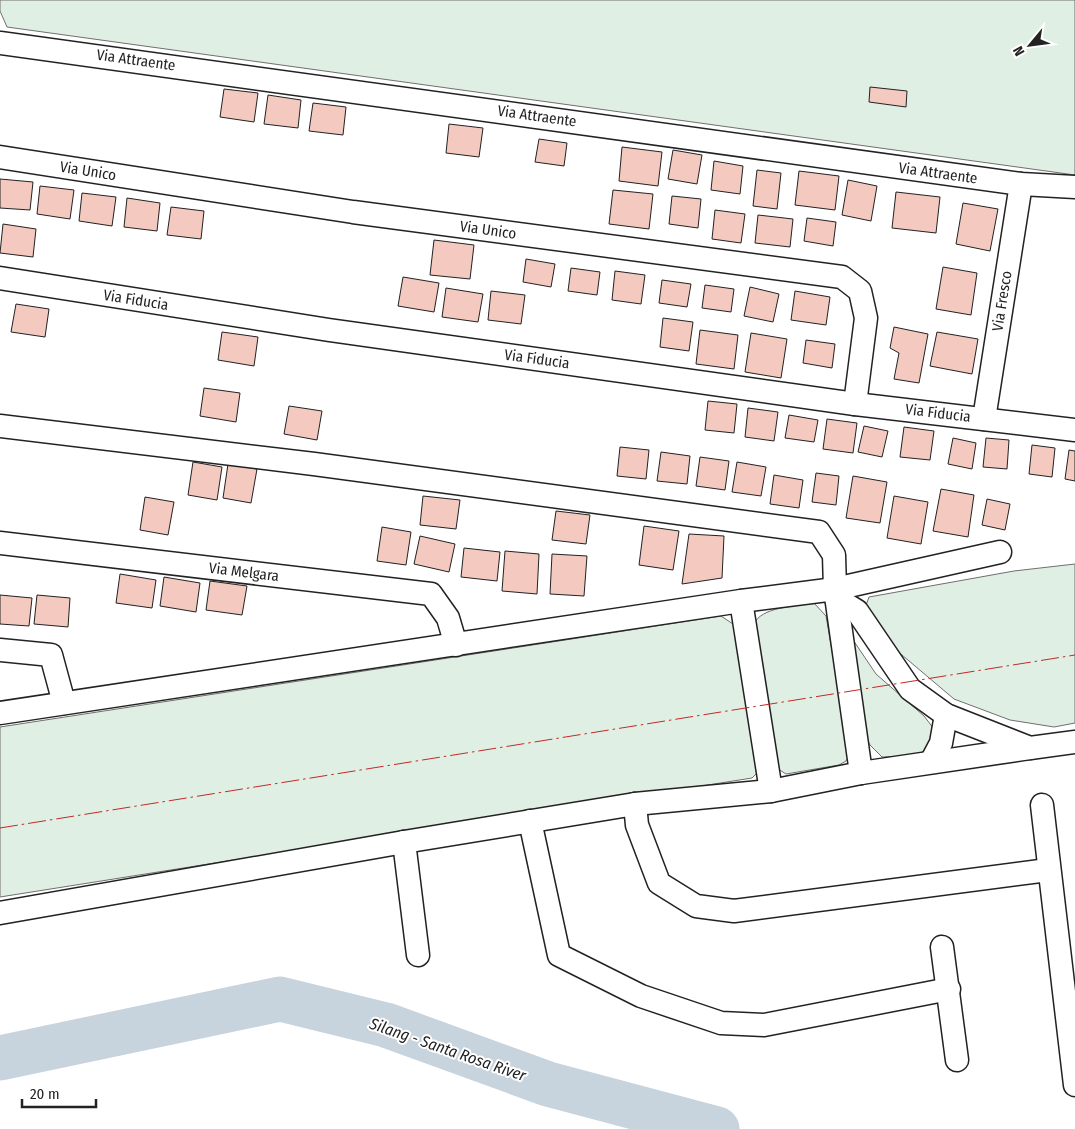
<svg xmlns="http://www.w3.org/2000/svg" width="1075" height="1129" viewBox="0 0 1075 1129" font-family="'Fira Sans Condensed',sans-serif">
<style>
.green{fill:#e0efe3;stroke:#6f6f6f}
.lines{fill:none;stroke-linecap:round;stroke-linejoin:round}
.river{stroke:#c7d3dd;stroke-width:45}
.building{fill:#f3c9c0;stroke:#222}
.street-casing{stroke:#222;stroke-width:25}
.street{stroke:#fff;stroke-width:22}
.power{stroke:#c62828;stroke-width:1;stroke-dasharray:18 4 2.5 4;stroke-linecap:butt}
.labels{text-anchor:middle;stroke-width:4;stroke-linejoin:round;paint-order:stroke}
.street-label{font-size:15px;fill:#222;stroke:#fff}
.water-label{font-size:16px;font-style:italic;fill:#222;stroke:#fff}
</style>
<rect width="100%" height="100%" fill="#fff"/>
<g class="green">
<path d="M0 0H1075V175L7 27 0 11Z"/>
<path d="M1075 564V723L1054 727 1010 720 954 699 889 644 865 608 869 597 1014 571Z"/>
<path d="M814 603 826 616 850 754 846 761 839 765 786 774 775 767 753 625C762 606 794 607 814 603Z"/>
<path d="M721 616 736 626 760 770 752 778 0 897V727Z"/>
<path d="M845 628 876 674 924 716 934 729C933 734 934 741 931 745 923 758 896 756 882 757L870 745 863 732Z"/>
</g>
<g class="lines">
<path class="river" d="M0 1058 280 999 386 1025 548 1084 717 1129"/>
</g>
<g class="building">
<path d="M870 87 907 91 906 107 869 102Z"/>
<path d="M224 89 258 93 254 122 220 117Z"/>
<path d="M268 95 301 100 298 128 264 124Z"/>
<path d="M313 103 346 107 343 135 309 131Z"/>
<path d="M449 124 483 128 479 157 446 153Z"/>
<path d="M539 139 567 143 564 166 535 162Z"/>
<path d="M622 147 662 152 658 186 619 181Z"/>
<path d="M673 150 702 155 697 184 668 179Z"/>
<path d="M714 161 743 166 740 194 711 190Z"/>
<path d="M757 170 781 173 777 209 753 206Z"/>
<path d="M799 171 839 176 835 210 795 205Z"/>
<path d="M0 179 33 182 30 210 0 208Z"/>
<path d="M848 180 877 186 871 221 842 215Z"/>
<path d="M40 186 74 190 70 219 37 214Z"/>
<path d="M613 190 653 194 649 229 609 224Z"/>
<path d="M896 192 940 197 936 233 892 228Z"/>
<path d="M82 193 116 197 112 226 79 221Z"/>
<path d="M672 196 701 199 698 228 669 224Z"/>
<path d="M127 198 160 203 157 231 124 227Z"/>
<path d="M963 203 998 209 990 251 956 244Z"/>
<path d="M171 207 204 211 201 239 167 235Z"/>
<path d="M715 210 745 214 741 243 712 239Z"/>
<path d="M758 215 793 219 790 247 755 243Z"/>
<path d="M807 218 836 222 833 246 804 241Z"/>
<path d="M3 224 36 229 33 257 0 253Z"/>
<path d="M434 240 474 245 470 279 430 275Z"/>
<path d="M526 259 555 264 551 287 523 282Z"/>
<path d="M943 267 977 273 971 315 936 309Z"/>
<path d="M571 268 600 272 597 295 568 291Z"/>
<path d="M615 271 645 275 641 304 612 300Z"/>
<path d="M403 277 439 283 434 312 398 306Z"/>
<path d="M662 280 691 284 687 307 659 303Z"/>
<path d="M705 285 734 289 731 312 702 308Z"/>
<path d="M750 287 779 294 773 322 744 316Z"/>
<path d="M446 288 483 294 478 322 442 317Z"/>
<path d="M491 291 525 295 521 324 488 320Z"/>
<path d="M795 291 830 297 826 325 791 320Z"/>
<path d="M16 304 49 309 45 337 11 332Z"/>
<path d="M663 318 693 322 689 351 660 347Z"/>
<path d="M894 327 928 334 919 383 894 379 899 353 890 348Z"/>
<path d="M700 330 738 335 734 369 696 364Z"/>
<path d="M222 332 258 337 254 366 218 360Z"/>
<path d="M937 332 978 339 972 374 930 366Z"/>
<path d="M751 333 787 339 781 378 745 372Z"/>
<path d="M806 340 835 344 832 368 803 363Z"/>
<path d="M204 388 240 393 236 422 200 416Z"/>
<path d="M708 401 737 404 734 433 705 430Z"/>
<path d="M289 406 322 411 317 440 284 434Z"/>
<path d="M748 408 778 412 774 441 745 437Z"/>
<path d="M789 415 818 420 814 442 785 438Z"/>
<path d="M827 419 857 423 853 453 823 449Z"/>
<path d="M864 426 888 431 882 457 858 452Z"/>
<path d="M904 427 934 431 930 460 900 457Z"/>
<path d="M953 438 976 443 972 469 948 464Z"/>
<path d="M986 438 1009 440 1007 469 983 467Z"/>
<path d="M1032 445 1055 448 1052 477 1029 474Z"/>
<path d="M620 447 649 450 646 479 617 476Z"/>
<path d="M1069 450 1075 451V481L1065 479Z"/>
<path d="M661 452 690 456 687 484 657 481Z"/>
<path d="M700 457 729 461 725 490 696 486Z"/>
<path d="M193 462 222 467 217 500 188 495Z"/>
<path d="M737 462 766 467 761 496 732 492Z"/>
<path d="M228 464 257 469 251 503 223 498Z"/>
<path d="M816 473 839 476 836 505 812 502Z"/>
<path d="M774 475 803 480 799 508 770 504Z"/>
<path d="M853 476 887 482 880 523 846 518Z"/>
<path d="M941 489 974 495 968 537 933 531Z"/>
<path d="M423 496 460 500 456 529 420 525Z"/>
<path d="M894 496 928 502 921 544 887 538Z"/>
<path d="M145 497 174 502 168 535 140 530Z"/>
<path d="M987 499 1010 504 1005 530 982 525Z"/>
<path d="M556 511 590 515 586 544 552 540Z"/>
<path d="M644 526 679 531 673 570 639 565Z"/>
<path d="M382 527 411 532 406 565 377 561Z"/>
<path d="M689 534 724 536 722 578 682 584Z"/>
<path d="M420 536 455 544 449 572 414 564Z"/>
<path d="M464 548 500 552 497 581 461 577Z"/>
<path d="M505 551 539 554 537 594 502 591Z"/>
<path d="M552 554 587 556 584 596 550 594Z"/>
<path d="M120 574 156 580 152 608 116 603Z"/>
<path d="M164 577 200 583 196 612 160 606Z"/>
<path d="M210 581 247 586 242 615 206 610Z"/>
<path d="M0 595 32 598 29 626 0 624Z"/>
<path d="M37 595 70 598 68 627 34 624Z"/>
</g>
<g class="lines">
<g class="street-casing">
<g id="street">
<path d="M0 43 1021 184 1075 187"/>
<path d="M0 157 353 212 842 277 860 291 866 318 855 404"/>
<path d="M0 278 329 330 855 404 1075 430"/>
<path d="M984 419 1021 184"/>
<path d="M0 426 314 464 819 532 834 555 835 589 861 773"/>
<path d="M0 543 431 594 448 618 456 645"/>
<path d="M836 598 857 611 910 689 946 715 1030 748 1075 742"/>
<path d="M741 601 771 791"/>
<path d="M0 650 51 655 64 703"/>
<path d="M0 713 741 601 835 589 1000 552"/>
<path d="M931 762 941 743 946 715"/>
<path d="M635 804 637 825 659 883 696 906 734 911 1048 870"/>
<path d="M1042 805 1075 1085"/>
<path d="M530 821 559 955 641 996 721 1023 764 1025 949 989"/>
<path d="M404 842 418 955"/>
<path d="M0 913 404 842 635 804 771 791 861 773 1030 748"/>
<path d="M942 947 957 1060"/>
</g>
</g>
<use href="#street" class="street"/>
<path class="power" d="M0 828 1075 655"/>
</g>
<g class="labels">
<g class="street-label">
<text transform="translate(136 60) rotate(8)" y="5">Via Attraente</text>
<text transform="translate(537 116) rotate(8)" y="5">Via Attraente</text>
<text transform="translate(88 171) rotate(9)" y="5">Via Unico</text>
<text transform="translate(938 173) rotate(8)" y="5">Via Attraente</text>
<text transform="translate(488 230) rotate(8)" y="5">Via Unico</text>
<text transform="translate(136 300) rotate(9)" y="5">Via Fiducia</text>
<text transform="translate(1002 301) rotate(-81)" y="5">Via Fresco</text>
<text transform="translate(537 359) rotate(8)" y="5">Via Fiducia</text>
<text transform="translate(938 413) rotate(7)" y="5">Via Fiducia</text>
<text transform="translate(244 572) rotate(7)" y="5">Via Melgara</text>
</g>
<g class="water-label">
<text transform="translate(448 1049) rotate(19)" y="6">Silang - Santa Rosa River</text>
</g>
</g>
<g transform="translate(1030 45) rotate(241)" stroke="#ffffff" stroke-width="4" paint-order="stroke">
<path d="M0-4L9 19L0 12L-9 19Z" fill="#222222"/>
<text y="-8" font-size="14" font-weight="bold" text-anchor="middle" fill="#222222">N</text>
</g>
<path d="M22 1099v8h74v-8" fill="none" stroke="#222222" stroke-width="2.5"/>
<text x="30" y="1099" font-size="15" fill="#222222" stroke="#ffffff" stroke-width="4" paint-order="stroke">20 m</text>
</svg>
